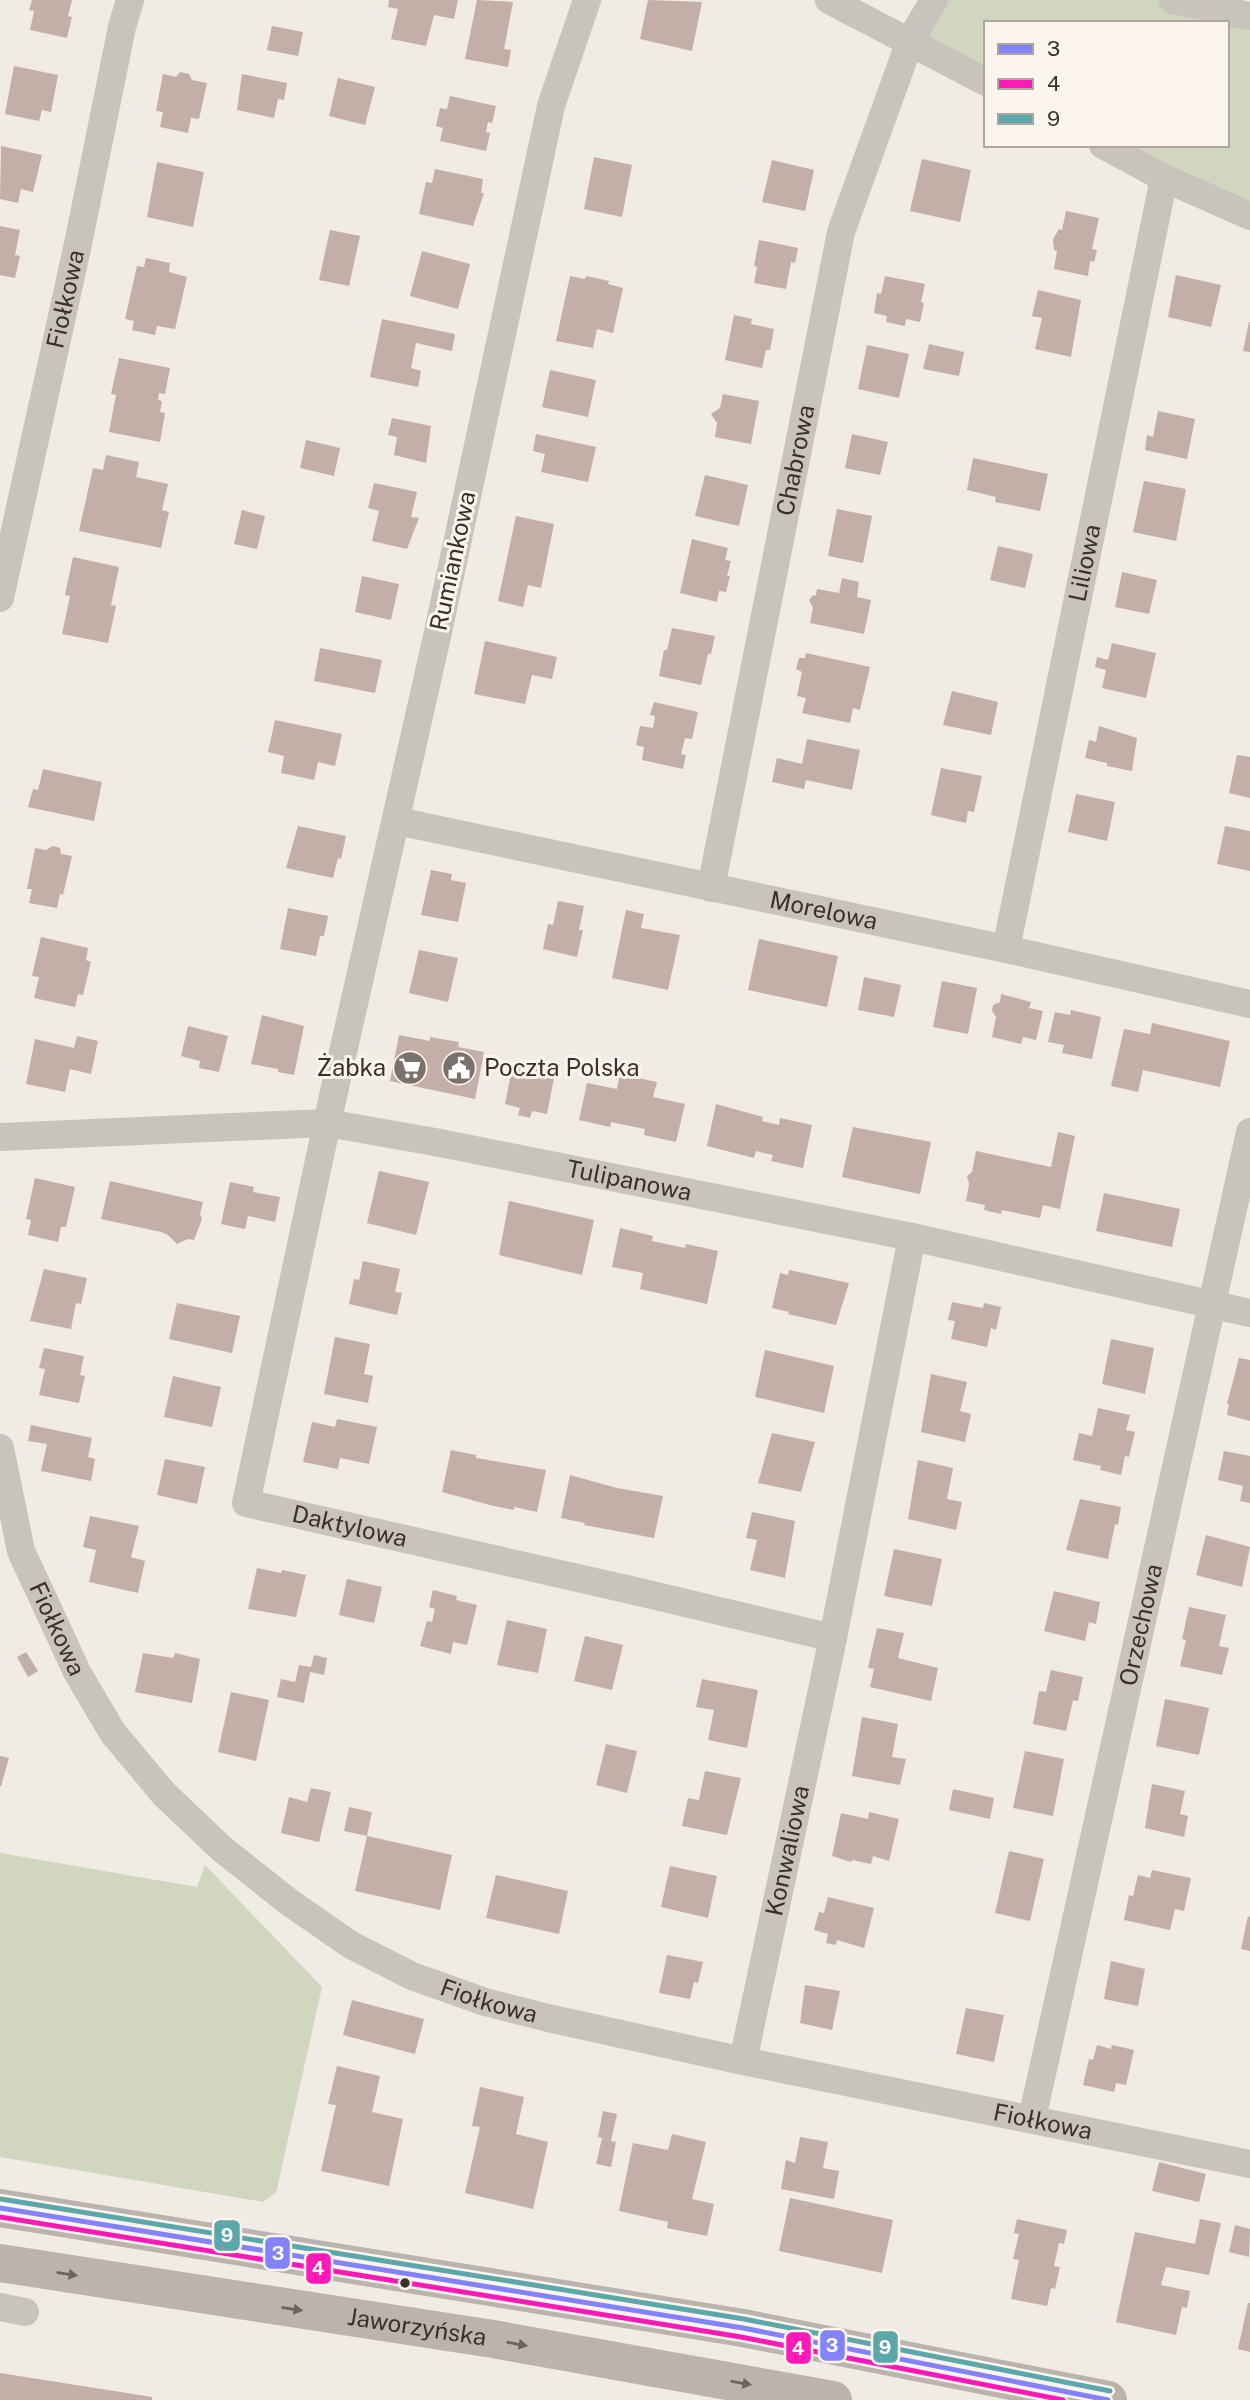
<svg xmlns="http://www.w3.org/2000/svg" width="1250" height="2400" viewBox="0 0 1250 2400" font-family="'Public Sans',sans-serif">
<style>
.green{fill:#d1d6bf}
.building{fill:#c3afa7}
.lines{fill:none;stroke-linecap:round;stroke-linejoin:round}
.street{stroke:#c9c3be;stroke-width:28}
.secondary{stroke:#bab3ae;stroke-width:38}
.bus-1-casing{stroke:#fbf5ee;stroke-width:10}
.bus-2-casing{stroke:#fbf5ee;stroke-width:10}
.bus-3-casing{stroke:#fbf5ee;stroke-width:10}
.bus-1{stroke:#8383ff;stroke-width:5}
.bus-2{stroke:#ff1ab8;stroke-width:5}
.bus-3{stroke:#5ca7aa;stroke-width:5}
.oneway{fill:#6e645f}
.bus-dot{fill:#3b302b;stroke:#fbf5ee;stroke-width:2.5}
.labels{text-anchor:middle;stroke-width:6;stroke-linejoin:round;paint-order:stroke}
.street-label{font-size:24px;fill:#3b302b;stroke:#fbf5ee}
.poi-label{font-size:24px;fill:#3b302b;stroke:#fbf5ee;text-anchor:end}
.line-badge{stroke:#fbf5ee;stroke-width:2.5}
.badge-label{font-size:19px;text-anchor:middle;font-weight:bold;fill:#fff}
</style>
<rect width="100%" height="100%" fill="#f0ebe5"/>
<g class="green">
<path d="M937 0H1166L1250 17V211L1109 145H1227V23H986V79L914 40Z"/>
<path d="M0 1853 197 1887 205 1865 322 1987 276 2193 263 2202 0 2157Z"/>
</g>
<g class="building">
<path d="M32 0H72L68 16 72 17 67 38 30 30 34 11 29 10Z"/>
<path d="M389 0H458L454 19 434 15 426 46 391 39 398 9 388 7Z"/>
<path d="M477 0 513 2 504 49 511 50 508 67 465 59Z"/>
<path d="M648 0 702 2 692 51 640 39Z"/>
<path d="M272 26 303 32 298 56 267 50Z"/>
<path d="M14 66 58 75 51 112 42 110 39 121 5 114Z"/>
<path d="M180 72 189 74 192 80 207 83 199 119 191 118 188 133 160 127 163 112 156 111 163 74 176 77Z"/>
<path d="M242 74 287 83 284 100 278 99 274 118 237 110Z"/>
<path d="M338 78 375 87 365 125 329 116Z"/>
<path d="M450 96 496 106 492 123 488 122 486 132 490 133 486 151 440 141 443 128 436 126 440 108 447 109Z"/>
<path d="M1 146 42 155 33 192 21 189 18 203 0 199Z"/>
<path d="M594 157 632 165 622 217 584 209Z"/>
<path d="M922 159 971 170 960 222 910 211Z"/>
<path d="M772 160 814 170 805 211 762 202Z"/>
<path d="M157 162 204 172 193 227 147 217Z"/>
<path d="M435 169 483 179 481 193H484L473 226 419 214 426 182 432 183Z"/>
<path d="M1066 211 1099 218 1092 249 1097 250 1094 262 1090 261 1088 276 1054 269 1057 251 1054 250 1053 239 1059 229 1062 230Z"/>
<path d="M0 226 20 230 15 255 20 256 15 278 0 275Z"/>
<path d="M330 230 360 236 349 286 319 280Z"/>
<path d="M759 240 798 248 795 263 791 262 786 289 754 283 757 267 754 266Z"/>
<path d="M422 251 470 264 458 309 410 296Z"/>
<path d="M146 258 170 263 169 272 187 277 175 329 157 326 155 335 132 330 134 321 125 319 137 266 144 267Z"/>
<path d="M1176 275 1221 285 1211 327 1168 317Z"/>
<path d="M570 276 585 279 586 276 609 281 608 284 623 288 613 333 597 329 593 348 556 341Z"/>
<path d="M885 276 925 284 921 302 924 303 920 322 906 319 905 326 886 322 887 316 874 313 877 293 881 294Z"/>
<path d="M1038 290 1081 300 1071 357 1035 349 1042 318 1032 316Z"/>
<path d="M734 315 752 319 751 324 774 329 770 350H766L762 368 725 360Z"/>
<path d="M382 319 455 334 452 351 416 343 411 368 421 371 418 387 370 377Z"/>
<path d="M1249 322H1250V352L1243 351Z"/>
<path d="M929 344 964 352 959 376 923 369Z"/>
<path d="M867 345 909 354 899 398 858 389Z"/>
<path d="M119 358 170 368 165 394 159 393 158 400 162 401 160 412 165 413 160 442 109 432 116 395 111 394Z"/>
<path d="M550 370 596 380 588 417 542 407Z"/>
<path d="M723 394 759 401 751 444 715 437 717 423 711 414 720 408Z"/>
<path d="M1158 411 1195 419 1187 459 1145 450 1147 435 1153 437Z"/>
<path d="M392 418 431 426 426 463 394 455 397 437 388 435Z"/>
<path d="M536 434 596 447 588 482 541 472 545 454 533 451Z"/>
<path d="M852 434 888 442 880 475 845 468Z"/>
<path d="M306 440 340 448 334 476 300 468Z"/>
<path d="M106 455 139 462 136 477 168 484 162 510 169 512 161 548 79 531 93 468 103 470Z"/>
<path d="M973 458 1048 474 1040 511 995 502 996 497 967 490Z"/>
<path d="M705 475 748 485 739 526 695 516Z"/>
<path d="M1144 481 1186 489 1176 541 1133 532Z"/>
<path d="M374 483 417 492 411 517 419 518 407 549 372 541 379 511 368 508Z"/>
<path d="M837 509 872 516 863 563 828 556Z"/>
<path d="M242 510 265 516 257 549 234 544Z"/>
<path d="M516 516 554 524 541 588 528 585 523 607 498 601Z"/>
<path d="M692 539 728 548 725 560 731 561 727 576H730L726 592 719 591 717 602 680 593Z"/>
<path d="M998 546 1033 554 1025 588 990 580Z"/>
<path d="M73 557 119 567 111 605 116 606 108 643 62 634 70 596 65 595Z"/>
<path d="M1122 572 1157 580 1149 614 1115 607Z"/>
<path d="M362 576 399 584 391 620 355 612Z"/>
<path d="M842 578 859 582 857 597 871 600 864 634 810 623 813 608 809 600 812 596 816 595 817 589 839 593Z"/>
<path d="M672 628 715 636 711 654H708L701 685 659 676 664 650H667Z"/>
<path d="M485 641 557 657 552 679 532 675 525 704 474 694Z"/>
<path d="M1112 643 1156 653 1146 698 1102 688 1106 670 1095 667 1097 657 1108 660Z"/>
<path d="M320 648 382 660 375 693 314 681Z"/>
<path d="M806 653 870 667 860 710 853 708 850 723 802 713 806 698 797 696 802 672 796 669 799 658H805Z"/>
<path d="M952 691 998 702 991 735 943 725Z"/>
<path d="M654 702 698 712 692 739 685 738 681 754 686 755 683 769 642 760 644 747 636 745 640 726 653 728 655 716 650 715Z"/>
<path d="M275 720 342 734 335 766 318 762 314 780 281 773 284 756 268 752Z"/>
<path d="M1099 726 1137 738 1132 771 1107 766V763L1085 758 1089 740 1096 742Z"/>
<path d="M807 739 860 750 852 790 806 780 804 789 772 782 777 758 802 764Z"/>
<path d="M1237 755 1250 757V798L1229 793Z"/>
<path d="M941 768 982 776 974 812 968 811 966 823 931 815Z"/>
<path d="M43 769 102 782 94 821 28 807 33 789 38 790Z"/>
<path d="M1076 794 1115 802 1107 841 1068 832Z"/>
<path d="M298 826 346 836 341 859 338 858 333 878 286 868Z"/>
<path d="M1225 826 1250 831V871L1217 864Z"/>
<path d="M53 846 60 848 61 854 72 856 63 895 60 894 57 908 29 903 32 889H27L35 848 46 850Z"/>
<path d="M431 870 452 874 451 880 466 883 458 922 421 915Z"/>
<path d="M558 901 584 906 579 930H583L577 957 543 949 548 924 553 925Z"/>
<path d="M288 908 328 916 324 936H320L316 956 280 949Z"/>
<path d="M626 910 644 914 641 928 680 935 668 990 612 978Z"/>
<path d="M41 937 88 948 86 960 91 962 83 995 78 994 75 1007 34 998 39 977 32 976Z"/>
<path d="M759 939 838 956 827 1007 748 990Z"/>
<path d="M419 950 458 958 448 1002 409 993Z"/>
<path d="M864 977 901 985 894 1017 858 1010Z"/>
<path d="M942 981 977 988 968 1034 933 1027Z"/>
<path d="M1001 994 1031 1002 1029 1008 1043 1011 1036 1040 1023 1037 1021 1044 992 1037 996 1017 992 1011 993 1005 1000 1002Z"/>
<path d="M1071 1010 1101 1017 1092 1059 1062 1053 1064 1045 1048 1042 1055 1012 1070 1015Z"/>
<path d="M262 1015 304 1026 294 1075 278 1072V1069L251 1064Z"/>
<path d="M1152 1023 1230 1041 1220 1087 1143 1070 1138 1092 1111 1086 1124 1029 1150 1034Z"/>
<path d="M188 1026 228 1036 219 1072 199 1068 200 1061 181 1056Z"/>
<path d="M399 1035 430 1041V1037L459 1042 458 1047 484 1052 475 1099 390 1081Z"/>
<path d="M77 1036 98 1041 91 1074 70 1069 65 1092 26 1084 35 1039 74 1048Z"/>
<path d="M513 1063 540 1068 539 1075 554 1078 547 1114 532 1111 530 1118 518 1115 520 1108 505 1104Z"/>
<path d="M620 1074 657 1082 653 1097 685 1104 676 1142 644 1135 645 1129 611 1122 610 1127 579 1120 587 1083 617 1089Z"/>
<path d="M716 1104 763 1117 762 1121 779 1125 780 1118 812 1125 803 1168 771 1161 773 1155 756 1151 754 1158 707 1146Z"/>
<path d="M853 1127 931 1142 920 1194 842 1177Z"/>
<path d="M1058 1132 1075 1136 1060 1209 1043 1205 1040 1218 1002 1210 1001 1214 984 1210 985 1205 966 1201 969 1184 967 1176 972 1172 976 1151 1051 1167Z"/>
<path d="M379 1171 429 1182 416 1235 367 1223Z"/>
<path d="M35 1178 75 1187 66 1227H61L58 1242 28 1235 31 1220 26 1219Z"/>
<path d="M110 1181 203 1202 200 1214 202 1219 194 1240 188 1239 177 1244 168 1235 161 1232 101 1219Z"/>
<path d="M230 1182 254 1187 253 1192 280 1197 275 1222 248 1216 245 1229 221 1224Z"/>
<path d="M1104 1193 1180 1209 1172 1247 1096 1231Z"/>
<path d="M509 1201 594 1220 582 1275 499 1255Z"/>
<path d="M620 1228 653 1236 652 1241 685 1248 686 1244 718 1251 707 1304 640 1289 643 1273 612 1267Z"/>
<path d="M363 1261 400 1269 395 1292 402 1293 397 1315 349 1304 354 1279 359 1280Z"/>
<path d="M44 1269 87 1278 81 1304 76 1303 71 1329 30 1321Z"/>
<path d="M789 1270 849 1283 836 1325 788 1314 789 1312 772 1308 780 1273 788 1275Z"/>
<path d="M952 1302 983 1308 984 1303 1001 1307 996 1330 991 1328 987 1347 951 1339 955 1321 948 1320Z"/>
<path d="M177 1303 240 1316 232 1353 169 1339Z"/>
<path d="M335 1337 370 1344 364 1374 373 1376 368 1403 324 1394Z"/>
<path d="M1111 1339 1154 1348 1145 1394 1102 1384Z"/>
<path d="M44 1348 84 1356 80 1375 85 1376 79 1403 39 1395 45 1369 39 1368Z"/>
<path d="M765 1350 834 1366 824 1413 755 1397Z"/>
<path d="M1239 1358 1250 1360V1421L1227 1415 1229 1404H1227Z"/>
<path d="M931 1374 967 1382 960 1411 971 1414 965 1442 921 1432Z"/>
<path d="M173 1376 221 1387 212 1427 164 1417Z"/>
<path d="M1098 1408 1130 1415 1126 1430 1135 1432 1129 1457 1125 1456 1121 1475 1100 1470 1101 1466 1073 1460 1079 1433 1092 1436Z"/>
<path d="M337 1419 377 1427 369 1464 340 1458 338 1469 303 1462 312 1422 335 1427Z"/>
<path d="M31 1425 92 1438 88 1457 95 1459 91 1481 41 1471 47 1444 28 1441Z"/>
<path d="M772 1433 815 1442 801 1492 758 1483Z"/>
<path d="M451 1450 476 1455V1458L546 1470 537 1512 514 1507V1510L490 1505 442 1492Z"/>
<path d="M1224 1451 1250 1456V1503L1240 1501 1243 1486 1218 1480Z"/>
<path d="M165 1459 205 1467 197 1504 157 1495Z"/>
<path d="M918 1460 953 1468 947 1499 962 1502 956 1530 908 1519Z"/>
<path d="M570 1475 617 1488 663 1496 654 1538 584 1525 585 1523 561 1518Z"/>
<path d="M1080 1499 1121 1507 1118 1525 1115 1524 1108 1559 1066 1550Z"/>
<path d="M752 1512 795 1521 785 1578 750 1570 757 1540 746 1538Z"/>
<path d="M90 1516 139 1526 131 1557 145 1561 138 1593 89 1582 96 1550 83 1547Z"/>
<path d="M1206 1535 1250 1547 1242 1587 1196 1575Z"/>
<path d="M894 1549 942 1559 932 1606 884 1596Z"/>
<path d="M257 1568 281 1573 282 1570 306 1575 296 1617 248 1609Z"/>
<path d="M347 1579 382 1587 374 1623 339 1615Z"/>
<path d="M433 1590 457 1596 456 1600 477 1605 467 1645 453 1642 451 1654 420 1646 427 1621 432 1622 435 1609 429 1607Z"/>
<path d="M1054 1591 1100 1602 1096 1624 1089 1622 1085 1641 1044 1631Z"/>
<path d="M1189 1607 1226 1615 1219 1646 1229 1648 1222 1675 1180 1666 1186 1640 1182 1639Z"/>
<path d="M507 1620 547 1629 538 1673 497 1665Z"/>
<path d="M877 1628 904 1633 898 1658 938 1668 931 1701 870 1687 874 1669 868 1668Z"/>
<path d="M585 1636 623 1645 612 1690 574 1681Z"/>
<path d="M26 1652 38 1671 28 1677 17 1657Z"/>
<path d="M143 1653 173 1658 175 1653 200 1659 192 1703 135 1692Z"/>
<path d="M314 1655 327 1658 324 1675 310 1672 304 1703 277 1697 281 1679 295 1682 299 1665 311 1667Z"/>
<path d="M1051 1670 1083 1677 1078 1701 1073 1700 1066 1731 1033 1724 1039 1691 1046 1692Z"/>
<path d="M702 1679 758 1690 747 1748 708 1740 714 1710 696 1707Z"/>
<path d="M231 1692 269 1700 256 1761 218 1752Z"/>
<path d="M1165 1699 1209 1708 1199 1755 1156 1746Z"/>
<path d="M862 1717 898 1724 892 1757 906 1759 900 1785 852 1776Z"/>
<path d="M606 1744 637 1751 627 1793 596 1785Z"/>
<path d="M1025 1751 1064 1759 1053 1816 1013 1808Z"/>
<path d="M0 1756 9 1758 1 1786H0Z"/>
<path d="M705 1771 741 1778 727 1835 682 1826 688 1798 699 1800Z"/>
<path d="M1152 1784 1185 1791 1180 1814 1188 1816 1184 1837 1145 1828Z"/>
<path d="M311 1788 331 1792 319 1842 281 1833 289 1797 307 1802Z"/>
<path d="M953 1789 994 1798 990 1819 949 1810Z"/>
<path d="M349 1807 372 1812 367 1836 452 1855 440 1910 355 1891 367 1836 344 1831Z"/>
<path d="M869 1812 899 1819 889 1861 873 1856 871 1864 852 1860 851 1862 832 1856 841 1813 868 1819Z"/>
<path d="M1009 1851 1044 1859 1030 1921 995 1913Z"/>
<path d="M670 1866 717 1876 708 1918 661 1907Z"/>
<path d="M1152 1870 1191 1878 1184 1911 1175 1909 1170 1930 1124 1920 1129 1895 1133 1896 1138 1875 1150 1878Z"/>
<path d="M496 1875 568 1891 559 1934 486 1918Z"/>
<path d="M828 1897 874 1908 864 1948 837 1940 836 1945 826 1943 828 1934 814 1930 819 1912 824 1913Z"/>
<path d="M1248 1916 1250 1917V1951L1241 1949Z"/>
<path d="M667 1955 703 1962 698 1983 694 1982 690 1999 659 1993Z"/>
<path d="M1111 1961 1145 1969 1138 2006 1104 1999Z"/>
<path d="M805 1985 840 1991 832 2030 800 2023Z"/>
<path d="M352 2000 424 2019 415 2054 343 2035Z"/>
<path d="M966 2008 1004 2015 994 2062 956 2054Z"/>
<path d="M1097 2045 1111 2049 1112 2045 1134 2050 1126 2085 1116 2083 1114 2092 1083 2085 1089 2059 1093 2060Z"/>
<path d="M337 2066 380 2076 372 2112 403 2119 389 2186 321 2171 336 2105 328 2104Z"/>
<path d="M480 2087 524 2097 516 2134 548 2142 533 2209 465 2193 480 2127 472 2126Z"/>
<path d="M603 2111 617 2114 611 2141 616 2142 611 2167 596 2164 602 2138 598 2137Z"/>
<path d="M672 2134 706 2142 692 2199 714 2204 707 2236 667 2228 668 2222 619 2211 633 2143 668 2150Z"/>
<path d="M800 2137 828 2142 823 2168 839 2171 834 2199 781 2189 786 2160 795 2163Z"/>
<path d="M1159 2162 1206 2174 1199 2202 1152 2191Z"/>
<path d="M790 2198 893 2220 882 2273 779 2251Z"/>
<path d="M1017 2219 1067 2230 1064 2244 1059 2243 1054 2266 1060 2267 1055 2289 1051 2288 1047 2306 1011 2299 1019 2260 1013 2259 1019 2234 1014 2233Z"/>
<path d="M1200 2219 1221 2223 1209 2275 1166 2267 1161 2285 1190 2291 1187 2308 1182 2307 1176 2335 1116 2322 1135 2232 1195 2244Z"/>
<path d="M1235 2225 1250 2229 1249 2257 1229 2252Z"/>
<path d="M1248 2303H1250V2352L1238 2349Z"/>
<path d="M0 2373 152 2397V2400H0Z"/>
</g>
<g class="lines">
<g class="street">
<path id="s1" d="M587 0 551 106 436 641 327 1123 246 1503 635 1591 833 1638"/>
<path d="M829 0 986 82"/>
<path d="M1173 0 1250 16"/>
<path d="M1103 145 1164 178 1250 216"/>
<path id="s2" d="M0 598 78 244 122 27 130 0"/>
<path id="s3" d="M397 821 1006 949 1250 1004"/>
<path id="s4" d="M711 888 841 232 910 41 934 0"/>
<path id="s5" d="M1006 949 1164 178"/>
<path id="s6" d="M0 1137 327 1123 435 1142 912 1237 1250 1313"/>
<path id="s7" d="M0 1448 21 1551 77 1672 113 1733 164 1794 222 1849 289 1902 351 1945 412 1976 485 2002 548 2018 743 2061 1250 2164"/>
<path id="s8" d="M743 2061 833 1638 912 1237"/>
<path id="s9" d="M1032 2119 1250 1132"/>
<path d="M0 2307 25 2312"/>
</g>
<g class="secondary">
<path d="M0 2208 743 2328 1108 2400"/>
<path id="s10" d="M0 2263 493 2339 833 2400"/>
</g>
<g class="bus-1-casing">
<path id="bus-1" d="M0 2208 743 2328 1108 2400"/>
</g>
<g class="bus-2-casing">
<path id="bus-2" d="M0 2217 741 2337 1063 2400"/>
</g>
<g class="bus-3-casing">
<path id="bus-3" d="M1 2199 744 2319 1110 2391"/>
</g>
<use href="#bus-1" class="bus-1"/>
<use href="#bus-2" class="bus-2"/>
<use href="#bus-3" class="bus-3"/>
</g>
<defs><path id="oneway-solid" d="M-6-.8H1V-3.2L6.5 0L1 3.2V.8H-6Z" transform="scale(1.75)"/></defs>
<g class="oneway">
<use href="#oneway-solid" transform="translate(67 2274) rotate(9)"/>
<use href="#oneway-solid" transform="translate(292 2309) rotate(9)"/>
<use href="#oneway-solid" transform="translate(517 2344) rotate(10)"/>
<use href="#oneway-solid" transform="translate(741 2383) rotate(10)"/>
</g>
<defs>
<g id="supermarket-disc" transform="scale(1.75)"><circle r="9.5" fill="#7a716c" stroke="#fbf5ee"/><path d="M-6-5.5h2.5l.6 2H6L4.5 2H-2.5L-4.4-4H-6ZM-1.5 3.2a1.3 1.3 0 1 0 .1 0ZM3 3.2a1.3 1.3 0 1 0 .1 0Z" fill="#fff"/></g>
<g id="civic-disc" transform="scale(1.75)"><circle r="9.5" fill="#7a716c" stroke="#fbf5ee"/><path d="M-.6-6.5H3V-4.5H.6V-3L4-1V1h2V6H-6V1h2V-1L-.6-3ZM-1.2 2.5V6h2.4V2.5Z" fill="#fff"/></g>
</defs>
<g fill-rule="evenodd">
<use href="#supermarket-disc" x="410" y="1068"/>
<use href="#civic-disc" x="459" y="1068"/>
</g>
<circle class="bus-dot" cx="405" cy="2283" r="6"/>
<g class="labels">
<g class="street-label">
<text dy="8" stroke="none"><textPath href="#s2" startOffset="306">Fiołkowa</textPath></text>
<text dy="8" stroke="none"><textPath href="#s4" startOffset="436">Chabrowa</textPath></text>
<text transform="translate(453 561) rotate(-78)" y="8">Rumiankowa</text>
<text dy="8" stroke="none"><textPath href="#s5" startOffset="394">Liliowa</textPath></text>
<text dy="8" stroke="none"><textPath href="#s3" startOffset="436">Morelowa</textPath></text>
<text dy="8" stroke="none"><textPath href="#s6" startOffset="635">Tulipanowa</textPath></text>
<text dy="8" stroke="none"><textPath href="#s1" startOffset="1648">Daktylowa</textPath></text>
<text dy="8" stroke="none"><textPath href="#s9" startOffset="506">Orzechowa</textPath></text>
<text dy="8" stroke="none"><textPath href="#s7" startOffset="191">Fiołkowa</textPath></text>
<text dy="8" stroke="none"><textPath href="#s8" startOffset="215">Konwaliowa</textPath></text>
<text dy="8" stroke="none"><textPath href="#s7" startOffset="779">Fiołkowa</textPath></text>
<text dy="8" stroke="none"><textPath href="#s7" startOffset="1346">Fiołkowa</textPath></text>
<text dy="8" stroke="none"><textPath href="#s10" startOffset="422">Jaworzyńska</textPath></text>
</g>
<g class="poi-label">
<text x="386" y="1076">Żabka</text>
<text x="484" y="1076" text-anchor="start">Poczta Polska</text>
</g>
</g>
<g class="line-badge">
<rect x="213" y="2219" width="28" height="33" rx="7" fill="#5ca7aa"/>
<rect x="264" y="2236" width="27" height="34" rx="7" fill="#8383ff"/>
<rect x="305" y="2252" width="27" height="33" rx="7" fill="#ff1ab8"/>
<rect x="819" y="2329" width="27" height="33" rx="7" fill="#8383ff"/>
<rect x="872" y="2330" width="27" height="34" rx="7" fill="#5ca7aa"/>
<rect x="785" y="2331" width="27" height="34" rx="7" fill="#ff1ab8"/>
</g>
<g class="badge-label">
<text x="227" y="2242">9</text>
<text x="278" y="2260">3</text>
<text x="318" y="2275">4</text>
<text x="832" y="2352">3</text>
<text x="885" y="2354">9</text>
<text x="798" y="2355">4</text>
</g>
<rect x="984" y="21" width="245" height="126" fill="#fbf5ee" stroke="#aea6a0" stroke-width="2"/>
<rect x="998" y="44" width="35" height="10" fill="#8383ff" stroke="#aea6a0" stroke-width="2"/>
<text x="1047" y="56" font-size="21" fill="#3b302b">3</text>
<rect x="998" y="79" width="35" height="10" fill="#ff1ab8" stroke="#aea6a0" stroke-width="2"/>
<text x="1047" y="91" font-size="21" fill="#3b302b">4</text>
<rect x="998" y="114" width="35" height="10" fill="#5ca7aa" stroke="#aea6a0" stroke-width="2"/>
<text x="1047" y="126" font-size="21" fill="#3b302b">9</text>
</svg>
